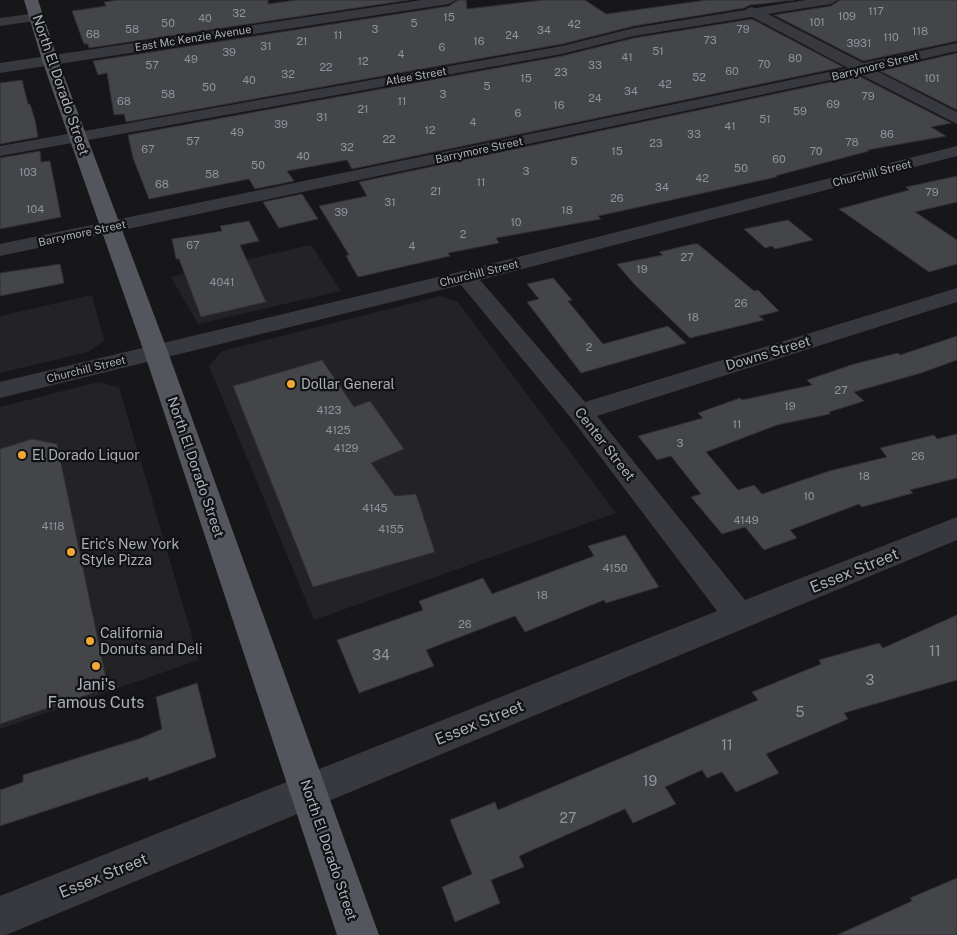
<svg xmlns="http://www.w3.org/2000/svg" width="957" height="935" viewBox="0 0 957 935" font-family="'Public Sans',sans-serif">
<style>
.built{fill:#232326}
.building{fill:#434549;stroke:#313135}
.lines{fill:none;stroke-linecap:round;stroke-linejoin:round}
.minor{fill:#38393e;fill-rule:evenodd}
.major{fill:#54565d;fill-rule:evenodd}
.poi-dot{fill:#f3a835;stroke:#121214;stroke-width:2}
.labels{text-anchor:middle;stroke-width:4.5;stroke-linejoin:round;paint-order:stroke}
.number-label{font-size:11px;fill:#90949d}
.far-street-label{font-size:11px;fill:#a9afb9;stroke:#121214}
.street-label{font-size:14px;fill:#a9afb9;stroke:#121214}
.poi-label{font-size:14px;fill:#a9afb9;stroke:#121214;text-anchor:start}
.near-number-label{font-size:14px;fill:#90949d}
.near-street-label{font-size:16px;fill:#a9afb9;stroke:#121214}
.near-poi-label{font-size:16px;fill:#a9afb9;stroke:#121214}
</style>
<rect width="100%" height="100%" fill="#171719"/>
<g class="built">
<path d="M311 245 341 291 198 324 171 277Z"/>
<path d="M92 295 104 341 88 352 0 373V316Z"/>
<path d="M440 296 458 302 616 513 314 620 209 366 222 351Z"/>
<path d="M98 382 119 387 199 660 0 729V407Z"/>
</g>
<g class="building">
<path d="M118 0H268V4L297 0H409L89 48 88 44H84L72 11 106 6 104 2Z"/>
<path d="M458 0H466L467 9 543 0H585L606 14 707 0H794L750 5 744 8 634 26 562 44 126 122 124 114 114 115 107 73 98 75 93 61 449 6Z"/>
<path d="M840 0H957V41L863 61 774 15 831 6Z"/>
<path d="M752 19 843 67 352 169 347 160 287 171 294 181 255 189 249 179 149 199 133 158 128 135 562 56 634 38Z"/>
<path d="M957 53V110L880 71Z"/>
<path d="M859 76 951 123 931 127 946 136 867 150 869 151 775 176 777 177 598 216 601 219 496 238 499 243 448 253 450 256 358 277 346 256 349 255 319 206 367 196 359 182Z"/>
<path d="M22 80 28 104H30L35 120 38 137 0 144V83Z"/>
<path d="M40 151 41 162 50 161 61 217 0 229V158Z"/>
<path d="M957 176V202L915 212 957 240V264L929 272 839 209 909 190 906 187Z"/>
<path d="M302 194 318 219 279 228 263 202Z"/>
<path d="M788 220 813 240 775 249 772 246 765 248 744 229Z"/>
<path d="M249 221 259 241 240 245 266 302 201 317 179 259H176L172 239 222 231 220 226Z"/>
<path d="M693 244H698L754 291 758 290 779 311 759 316 764 320 690 338 634 284 617 264 663 255 659 252Z"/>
<path d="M60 264 64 283 0 296V273Z"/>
<path d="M553 278 572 300 568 301 603 344 668 326 686 343 581 373 527 302 539 299 527 284Z"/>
<path d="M957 336V360L921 373 854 392 864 401 829 412 830 414 777 425 706 452 738 490 754 485 762 494 829 471 887 457 880 448 934 435 937 439 957 434V478L910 490 913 493 862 507 859 504 790 530 797 538 764 550 745 527 722 534 691 497 701 494 671 456 657 460 638 436 703 418 698 413 740 398 742 400 812 385 807 380 854 364 898 353 900 355Z"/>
<path d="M322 360 354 407 370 401 404 449 371 463 395 496 416 494 435 552 313 587 233 386Z"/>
<path d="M32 439 57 444 108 688 0 724V449Z"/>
<path d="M625 535 659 587 606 603 604 600 525 632 515 616 426 650 434 666 359 693 337 640 423 610 419 601 483 578 492 594 594 556 588 546Z"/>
<path d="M957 615V680L844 713 848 719 766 754 779 773 736 792 722 772 707 778 702 770 665 787 676 804 633 823 625 809 519 856 524 867 491 880 500 903 455 922 442 887 472 874 450 820 495 802 498 810 758 700 752 692 821 664 819 660 879 643 883 648Z"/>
<path d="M197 683 216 757 149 781 148 777 0 826V790L23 782V775L141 738 162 729 156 697Z"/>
<path d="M957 878V935H837L912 901 910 898Z"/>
</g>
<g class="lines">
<g class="minor">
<path d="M422 0H456L449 4 0 73V63Z"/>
<path d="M806 0H838L831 4 768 14 863 63 957 43V51L875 70 957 112V124L859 74 0 256V244L848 68 752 17 634 36 562 54 0 156V146L562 46 634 28 745 10 751 7 756 8Z"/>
<path d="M37 13 42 14 44 17 42 20 0 26V18Z"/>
<path d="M957 146V156L480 280 585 402 957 288V302L597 416 745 600 957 517V540L6 935H0V896L717 611 571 418 461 285 0 398V382L463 271Z"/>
</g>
<path class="major" d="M24 0H38L58 60 168 352 379 935H337L144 352 42 60Z"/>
</g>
<g class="poi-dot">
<circle cx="291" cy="384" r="5"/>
<circle cx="22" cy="455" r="5"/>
<circle cx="71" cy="552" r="5"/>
<circle cx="90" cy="641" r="5"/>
<circle cx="96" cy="666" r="5"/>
</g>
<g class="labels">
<g class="number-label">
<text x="876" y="15">117</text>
<text x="239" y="17">32</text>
<text x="847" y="20">109</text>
<text x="449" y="21">15</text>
<text x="205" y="22">40</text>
<text x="817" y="26">101</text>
<text x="168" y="27">50</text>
<text x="414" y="27">5</text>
<text x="574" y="28">42</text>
<text x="132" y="33">58</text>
<text x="375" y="33">3</text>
<text x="743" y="33">79</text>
<text x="544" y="34">34</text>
<text x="920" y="35">118</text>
<text x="93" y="38">68</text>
<text x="338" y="39">11</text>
<text x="512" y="39">24</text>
<text x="891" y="41">110</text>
<text x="710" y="44">73</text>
<text x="302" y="45">21</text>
<text x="479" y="45">16</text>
<text x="859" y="47">3931</text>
<text x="266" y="50">31</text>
<text x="442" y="51">6</text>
<text x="658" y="55">51</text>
<text x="229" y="56">39</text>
<text x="401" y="58">4</text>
<text x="627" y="61">41</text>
<text x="795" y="62">80</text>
<text x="191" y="63">49</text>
<text x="363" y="65">12</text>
<text x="764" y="68">70</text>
<text x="152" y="69">57</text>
<text x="595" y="69">33</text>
<text x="326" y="71">22</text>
<text x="732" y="75">60</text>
<text x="561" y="76">23</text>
<text x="288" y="78">32</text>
<text x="699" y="81">52</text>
<text x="526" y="82">15</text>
<text x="932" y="82">101</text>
<text x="249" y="84">40</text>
<text x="665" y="88">42</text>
<text x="487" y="90">5</text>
<text x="209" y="91">50</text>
<text x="631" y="95">34</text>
<text x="168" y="98">58</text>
<text x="443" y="98">3</text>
<text x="868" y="100">79</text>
<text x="595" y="102">24</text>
<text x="124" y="105">68</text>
<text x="402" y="105">11</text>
<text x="833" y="108">69</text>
<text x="559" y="109">16</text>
<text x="363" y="113">21</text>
<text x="800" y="115">59</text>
<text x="518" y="117">6</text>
<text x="322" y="121">31</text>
<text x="765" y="123">51</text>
<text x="473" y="126">4</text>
<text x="281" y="128">39</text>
<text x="730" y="130">41</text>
<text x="430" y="134">12</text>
<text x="237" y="136">49</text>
<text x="694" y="138">33</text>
<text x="887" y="138">86</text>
<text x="389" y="143">22</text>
<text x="193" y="145">57</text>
<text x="852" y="146">78</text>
<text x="656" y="147">23</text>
<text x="347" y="151">32</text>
<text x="148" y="153">67</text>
<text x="617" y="155">15</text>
<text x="816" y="155">70</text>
<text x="303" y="160">40</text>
<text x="779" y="163">60</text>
<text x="574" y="165">5</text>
<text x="258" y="169">50</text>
<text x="741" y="172">50</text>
<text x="526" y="175">3</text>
<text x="28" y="176">103</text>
<text x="212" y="178">58</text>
<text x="702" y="182">42</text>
<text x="481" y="186">11</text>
<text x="162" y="188">68</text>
<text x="662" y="191">34</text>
<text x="436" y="195">21</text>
<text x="932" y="196">79</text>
<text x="617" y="202">26</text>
<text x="390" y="206">31</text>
<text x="35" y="213">104</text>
<text x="567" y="214">18</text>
<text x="341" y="216">39</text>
<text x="516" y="226">10</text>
<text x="463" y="238">2</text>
<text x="193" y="249">67</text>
<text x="412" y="250">4</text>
<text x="687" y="261">27</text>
<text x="642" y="273">19</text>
<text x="222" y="286">4041</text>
<text x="741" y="307">26</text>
<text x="693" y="321">18</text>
<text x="589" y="351">2</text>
<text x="841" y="394">27</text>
<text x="790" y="410">19</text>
<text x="329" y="414">4123</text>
<text x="737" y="428">11</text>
<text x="338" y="434">4125</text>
<text x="680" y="447">3</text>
<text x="346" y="452">4129</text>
<text x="918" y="460">26</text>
<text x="864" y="480">18</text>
<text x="809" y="500">10</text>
<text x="375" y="512">4145</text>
<text x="746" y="524">4149</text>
<text x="53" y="530">4118</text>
<text x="391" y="533">4155</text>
<text x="615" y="572">4150</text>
<text x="542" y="599">18</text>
<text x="465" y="628">26</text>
</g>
<g class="far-street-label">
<text transform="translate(193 38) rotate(-9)" y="4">East Mc Kenzie Avenue</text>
<text transform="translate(875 66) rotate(-14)" y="4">Barrymore Street</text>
<text transform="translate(416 76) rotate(-10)" y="4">Atlee Street</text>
<text transform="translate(479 150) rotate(-12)" y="4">Barrymore Street</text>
<text transform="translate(872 173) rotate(-14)" y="4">Churchill Street</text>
<text transform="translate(82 233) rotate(-12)" y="4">Barrymore Street</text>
<text transform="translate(479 273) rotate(-14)" y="4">Churchill Street</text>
<text transform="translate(86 369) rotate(-14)" y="4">Churchill Street</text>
</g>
<g class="street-label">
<text transform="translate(61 85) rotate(71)" y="5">North El Dorado Street</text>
<text transform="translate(768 353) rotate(-17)" y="5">Downs Street</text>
<text transform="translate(605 444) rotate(52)" y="5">Center Street</text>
<text transform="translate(196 467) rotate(71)" y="5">North El Dorado Street</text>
<text transform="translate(329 850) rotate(71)" y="5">North El Dorado Street</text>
</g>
<g class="poi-label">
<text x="301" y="389">Dollar General</text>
<text x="32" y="460">El Dorado Liquor</text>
<text x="81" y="549">Eric's New York<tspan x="81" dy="16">Style Pizza</tspan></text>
<text x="100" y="638">California<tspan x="100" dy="16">Donuts and Deli</tspan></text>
</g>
<g class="near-number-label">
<text x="935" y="656">11</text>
<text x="381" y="660">34</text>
<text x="870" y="685">3</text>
<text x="800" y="717">5</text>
<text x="727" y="750">11</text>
<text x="650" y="786">19</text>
<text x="568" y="823">27</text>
</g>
<g class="near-street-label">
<text transform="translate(854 570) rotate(-22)" y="6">Essex Street</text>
<text transform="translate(479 722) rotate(-22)" y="6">Essex Street</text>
<text transform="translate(103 875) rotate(-22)" y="6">Essex Street</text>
</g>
<g class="near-poi-label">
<text x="96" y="690">Jani's<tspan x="96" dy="18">Famous Cuts</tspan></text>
</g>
</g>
</svg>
